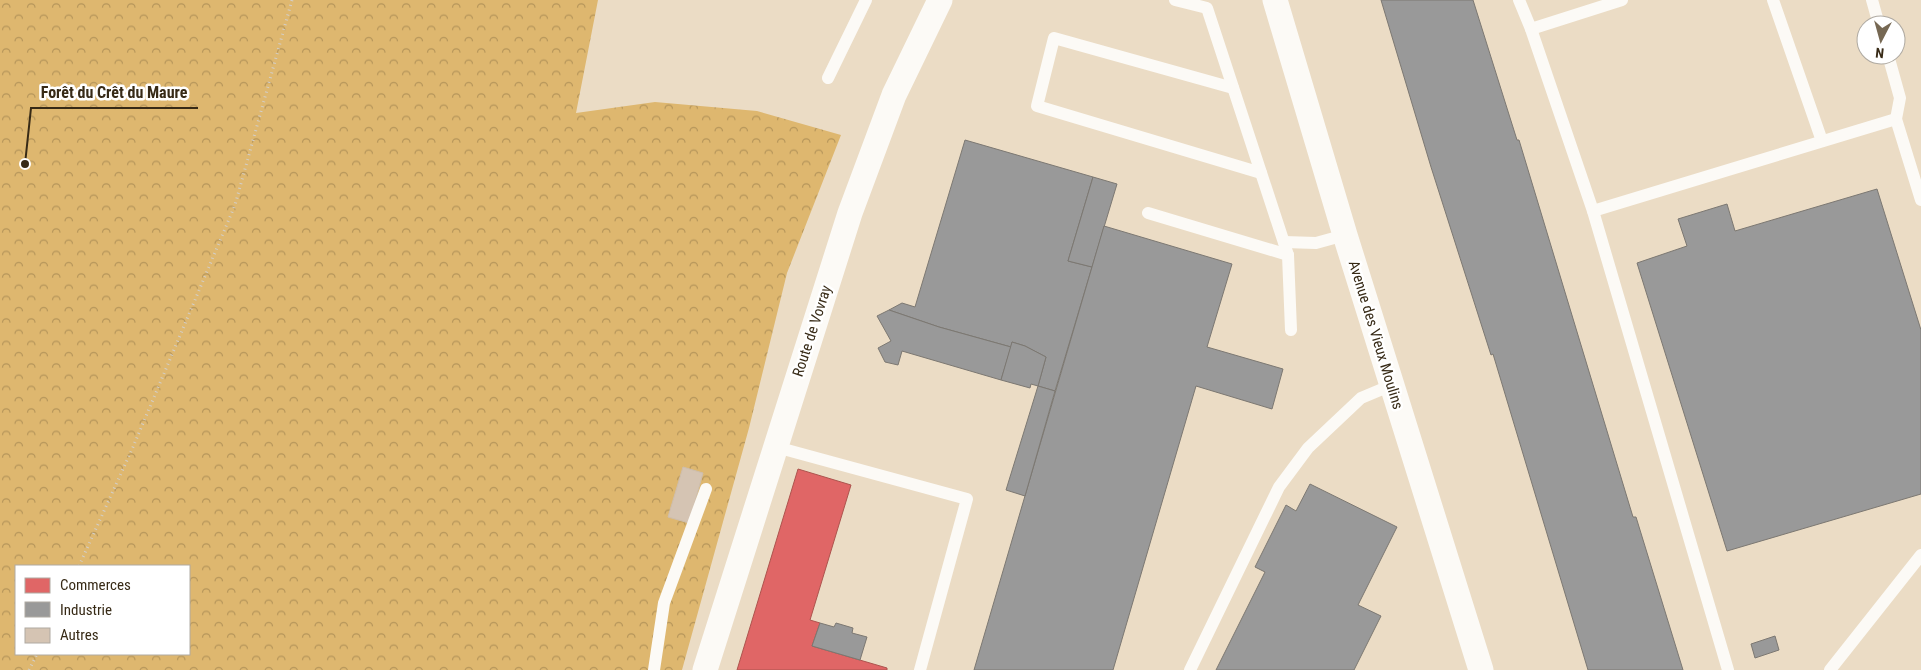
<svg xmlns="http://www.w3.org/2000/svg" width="1921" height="670" viewBox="0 0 1921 670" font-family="'Roboto Condensed',sans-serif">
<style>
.forest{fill:url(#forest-crowns);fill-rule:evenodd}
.shops{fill:#e06666;stroke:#ad544e}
.industry{fill:#999;stroke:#7c7872}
.building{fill:#d5c4b3;stroke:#cebead}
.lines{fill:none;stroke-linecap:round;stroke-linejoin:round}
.path{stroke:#d3cec8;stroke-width:3;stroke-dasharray:1 4;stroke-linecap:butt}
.service{stroke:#fcfaf6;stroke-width:12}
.minor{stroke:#fcfaf6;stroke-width:25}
.labels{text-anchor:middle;stroke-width:5;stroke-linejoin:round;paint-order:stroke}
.street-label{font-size:15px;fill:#372a16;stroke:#fff}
.leader{fill:none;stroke:#372a16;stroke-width:2}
.callout-dot{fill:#372a16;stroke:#fff;stroke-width:2}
.callout-label{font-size:16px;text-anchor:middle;font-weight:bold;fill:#372a16;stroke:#fff;stroke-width:5;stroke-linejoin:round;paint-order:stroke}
</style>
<defs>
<pattern id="forest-crowns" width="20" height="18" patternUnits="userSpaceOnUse" patternTransform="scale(1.25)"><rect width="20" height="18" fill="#deb76f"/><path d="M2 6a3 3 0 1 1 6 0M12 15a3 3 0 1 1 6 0" fill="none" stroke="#b5955a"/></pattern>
</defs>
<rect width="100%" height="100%" fill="#ebdcc5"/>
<path class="forest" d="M0 0H598L576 113 655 102 757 111 841 135 787 273 749 428 682 670H0ZM16 566H189V654H16Z"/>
<path class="shops" d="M798 469 851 485 810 620 820 623 812 646 887 668V670H737Z"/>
<g class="industry">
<path d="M1381 0H1473L1517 140H1519L1633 517H1636L1683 670H1588L1493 354 1491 355 1431 167Z"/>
<path d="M965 140 1093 177 1068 261 1092 267 1055 391 1038 386 1046 357 1025 346 1012 342 1011 347 939 327 889 310 902 303 915 307Z"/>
<path d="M1093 177 1117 184 1092 267 1068 261Z"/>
<path d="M1877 189 1921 330V494L1727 551 1637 263 1687 246 1678 219 1727 204 1735 231Z"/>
<path d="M1104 226 1232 264 1207 347 1283 369 1272 409 1196 386 1113 670H974Z"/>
<path d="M889 310 939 327 1011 347 1001 380 902 351 898 365 885 362 878 348 891 341 877 316Z"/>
<path d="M1012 342 1025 346 1046 357 1038 386 1031 384 1030 388 1001 380Z"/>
<path d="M1038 386 1055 391 1025 496 1006 490Z"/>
<path d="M1310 484 1397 527 1358 605 1381 616 1354 670H1216L1265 572 1255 567 1286 505 1296 511Z"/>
<path d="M820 623 834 627 836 623 853 628 852 633 867 637 860 660 812 646Z"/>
<path d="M1775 636 1779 650 1755 658 1751 644Z"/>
</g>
<path class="building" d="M683 467 703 473 689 523 668 517Z"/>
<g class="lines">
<g class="path">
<path d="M79 566 133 447 235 205 292 0"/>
<path d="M29 670 37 654"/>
</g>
<g class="service">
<path d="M1175 0 1207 8 1288 255"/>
<path d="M1519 0 1531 29 1622 0"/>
<path d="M1773 0 1822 141"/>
<path d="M1872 0 1879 25"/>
<path d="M1531 29 1593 211 1728 670"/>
<path d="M1888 55 1900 98 1896 119 1921 200"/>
<path d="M828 78 866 0"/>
<path d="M1233 88 1054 38 1037 106 1261 173"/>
<path d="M1593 211 1896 119"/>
<path d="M1148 213 1288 255 1291 330"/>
<path d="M1284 242 1316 243 1345 235"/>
<path d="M776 447 967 499 920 670"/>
<path d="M654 670 664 603 706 489"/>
<path d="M1190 670 1279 487 1308 448 1361 398 1392 385"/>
<path d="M1830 670 1921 555"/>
</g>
<g class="minor">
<path d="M1275 0 1345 235 1481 670"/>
<path d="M705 670 850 213 894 95 940 0"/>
</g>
</g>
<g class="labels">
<g class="street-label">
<text transform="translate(812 331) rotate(-72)" y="5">Route de Vovray</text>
<text transform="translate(1376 335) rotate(73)" y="5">Avenue des Vieux Moulins</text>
</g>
</g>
<path class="leader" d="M25 164L31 108H198"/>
<circle class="callout-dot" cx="25" cy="164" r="5"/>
<g class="callout-label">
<text x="114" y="98">Forêt du Crêt du Maure</text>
</g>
<rect x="15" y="565" width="175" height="90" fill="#ffffff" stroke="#afaaa2"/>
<rect x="25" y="578" width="25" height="15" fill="#e06666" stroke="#afaaa2"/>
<text x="60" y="590" font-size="15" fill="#372a16">Commerces</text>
<rect x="25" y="602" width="25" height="15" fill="#999999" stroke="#afaaa2"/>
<text x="60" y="615" font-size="15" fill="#372a16">Industrie</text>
<rect x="25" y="628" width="25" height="15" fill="#d5c4b3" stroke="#afaaa2"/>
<text x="60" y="640" font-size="15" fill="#372a16">Autres</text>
<g transform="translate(1881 40) rotate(186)"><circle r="24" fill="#ffffff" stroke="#afaaa2"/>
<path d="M0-4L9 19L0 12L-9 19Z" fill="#766853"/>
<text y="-8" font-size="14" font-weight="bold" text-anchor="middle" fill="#372a16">N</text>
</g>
</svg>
